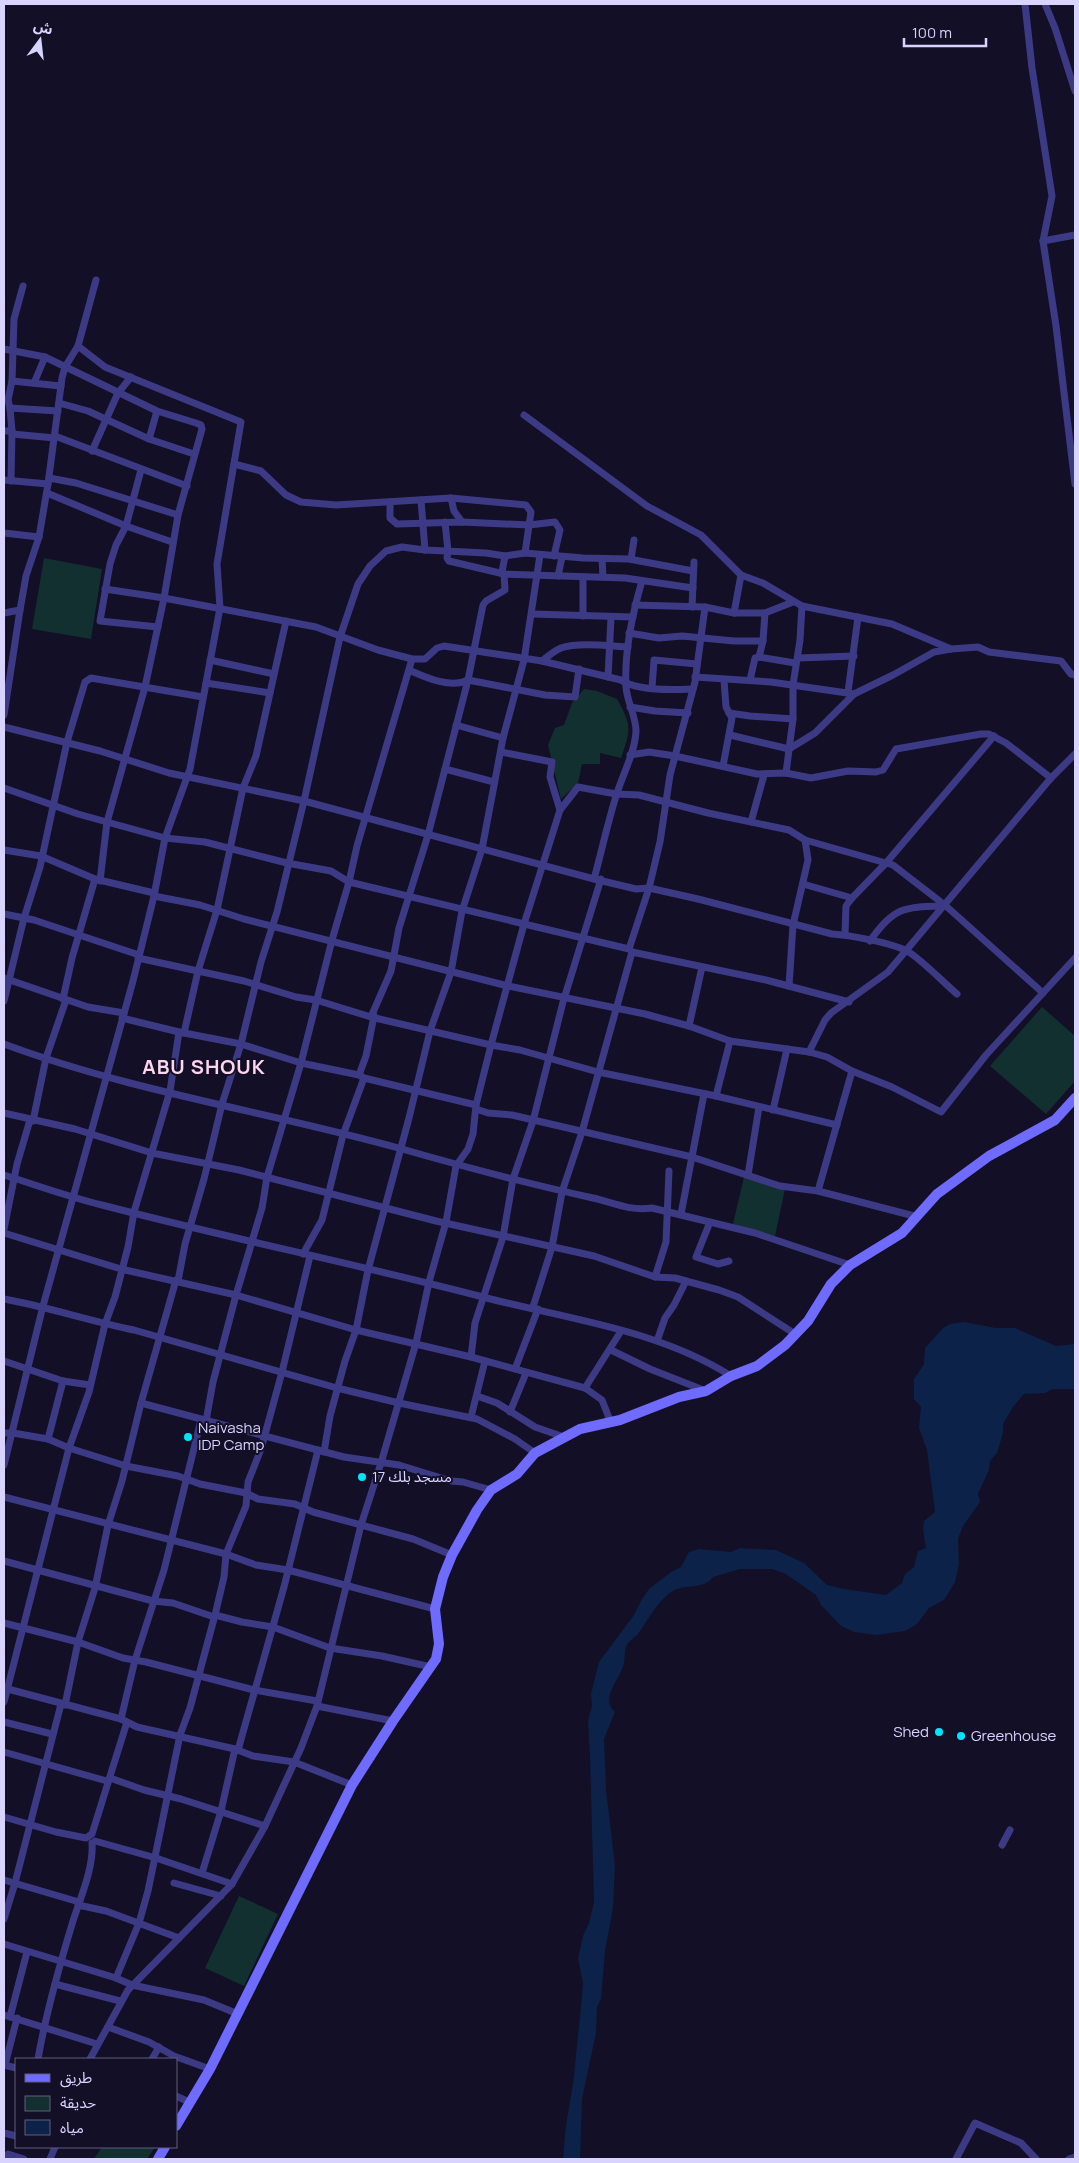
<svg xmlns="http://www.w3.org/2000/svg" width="1079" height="2163" viewBox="0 0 1079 2163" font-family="Manrope,'Noto Sans Arabic',sans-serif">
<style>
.green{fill:#12302f}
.water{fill:#0c2248}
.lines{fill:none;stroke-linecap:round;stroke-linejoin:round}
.street{stroke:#3d3a85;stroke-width:7}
.secondary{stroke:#6f6bff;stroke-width:10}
.poi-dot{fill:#00e5ff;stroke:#130f26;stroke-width:2}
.labels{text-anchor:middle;stroke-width:4;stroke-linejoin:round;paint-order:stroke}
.poi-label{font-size:15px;fill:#d9d4ff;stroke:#130f26;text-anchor:start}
.district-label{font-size:20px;font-weight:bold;letter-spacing:1px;fill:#ffd6f0;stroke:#130f26}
</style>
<rect width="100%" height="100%" fill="#130f26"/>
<g class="green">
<path d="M44 558 102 569 91 639 32 629Z"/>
<path d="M584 689 597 691 617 699C632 726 631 729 621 758L600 753V764H582L578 783 561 799 548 745 555 728 564 725 572 703Z"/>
<path d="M1042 1007 1075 1036V1081L1046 1114 990 1066Z"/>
<path d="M744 1177 785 1189 775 1236 733 1224Z"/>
<path d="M239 1896 278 1914 244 1986 205 1968Z"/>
<path d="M102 2147H155L147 2159H94Z"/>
</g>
<path class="water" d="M964 1322 996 1328H1015L1056 1346 1075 1344V1389H1053L1045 1393 1024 1394 1013 1407 1003 1424V1433L997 1453 990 1461 989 1470 978 1494 980 1502 963 1526 958 1539 959 1564 955 1582 944 1600 929 1608 917 1624 905 1631 876 1635 854 1632 841 1626 821 1605 816 1595 786 1574 772 1569H740L713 1577C705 1590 681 1584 671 1592 656 1603 648 1620 638 1634 634 1638 629 1641 627 1645 623 1652 626 1660 623 1667 618 1681 600 1699 615 1712L604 1739 606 1789 615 1866 613 1908 605 1951 601 1999 597 2007 596 2033 582 2099 580 2159H563L566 2125 573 2084 581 2007 583 1983 578 1958 583 1936 589 1923 594 1902 590 1757 588 1721 592 1706 591 1694 599 1662 634 1615 642 1599 649 1589 671 1572 681 1567 689 1552 699 1549 731 1552 740 1548 776 1550 804 1563 827 1585 844 1589 886 1595 902 1583 905 1574 914 1567 918 1551 926 1548 923 1529 924 1521 935 1512 927 1450 919 1428 921 1407 914 1399V1379L924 1364 925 1348 943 1328 950 1324Z"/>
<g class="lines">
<g class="street">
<path d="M1025 4 1032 68 1052 196 1043 241 1056 326 1075 484"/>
<path d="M1045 4 1055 28 1075 91"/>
<path d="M1043 241 1075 235"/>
<path d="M4 349 45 357 157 411 196 423 201 425 202 429 178 515 164 598 145 687 107 822 100 881"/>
<path d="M12 381 61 386"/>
<path d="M34 383 45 357"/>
<path d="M59 403 88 411 149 439 194 454"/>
<path d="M10 408 58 411"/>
<path d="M524 415 647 506 701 535 741 575 763 583 802 606 892 624 951 649"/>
<path d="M4 431H12"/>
<path d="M12 434 55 438"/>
<path d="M55 436 187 486"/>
<path d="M149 439 157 411"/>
<path d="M92 451 118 393 131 377"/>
<path d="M234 464 261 471 286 495 301 502 336 505 451 498 526 505 531 512 525 553"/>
<path d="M141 470 126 526 116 545 110 564 100 621 158 627"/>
<path d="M49 478 76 483 178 515"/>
<path d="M4 480 48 484"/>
<path d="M11 481 12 431 10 408 8 400 12 381 14 319 23 286"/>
<path d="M47 493 126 526 172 542"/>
<path d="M451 498 454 511 462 522"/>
<path d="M421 500 425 550"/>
<path d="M390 502V518L397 524 462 522 529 525 555 522 560 530 554 556"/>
<path d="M445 522 448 551 447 558 449 561 504 574 625 578 693 588"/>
<path d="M4 533 39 537"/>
<path d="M602 559 603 577"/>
<path d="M631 559 634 540"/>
<path d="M502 572 505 556"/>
<path d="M558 576 562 557"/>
<path d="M105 589 164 598 316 627 378 650 412 659H425L437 648 444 646 542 661 621 680C637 691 673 690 692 689"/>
<path d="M635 605 705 607 734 613H765L793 602"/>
<path d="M692 607 694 562"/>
<path d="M4 613 20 610"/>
<path d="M734 613 741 575"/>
<path d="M532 614 633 617"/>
<path d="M583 616V577"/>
<path d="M629 633 659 638 682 636 734 641H763"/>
<path d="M759 657 763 641 765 613"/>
<path d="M798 658 854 656"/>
<path d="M210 660 274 674"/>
<path d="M542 661C548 656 554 651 561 648 578 642 609 646 628 647"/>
<path d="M409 670C425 677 450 689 468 680L545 695 575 697 579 669"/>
<path d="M608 677 611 618"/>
<path d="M695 677 771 682 854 694 893 675 934 652 951 649 978 647 989 652 1061 661 1071 674 1075 675"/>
<path d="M750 680 755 658 759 657 795 663"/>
<path d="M206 683 270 693"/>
<path d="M652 688 654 660 697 664"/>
<path d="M848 692 858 617"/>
<path d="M630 707 655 711 688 713"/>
<path d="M729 713 750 716 793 719"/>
<path d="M4 715 20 610 26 576 39 537 48 484 62 378 65 367 78 346 96 280"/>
<path d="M456 725 503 738"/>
<path d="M4 727 100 751 169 773 304 801 594 879 636 889 649 888 698 899 832 934C849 935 892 943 907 951 920 958 945 984 957 994"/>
<path d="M730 735 789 749 815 733 854 694"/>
<path d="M501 752 552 762 550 777 560 810"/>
<path d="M630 755 649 752 675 756 757 774 786 773 811 778 848 771 876 772 883 770 896 749 981 734H989L1006 743 1051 778"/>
<path d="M723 766 732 718 726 707 724 680"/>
<path d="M445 769 494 782"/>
<path d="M786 773 793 719V685L800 640 802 606"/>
<path d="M4 788 78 814 165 838 205 842 287 863 331 871 349 882 629 949 632 952 766 980 849 1002"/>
<path d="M751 822 764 775"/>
<path d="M4 850 41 856 95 879 154 893"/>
<path d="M594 879C602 850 608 821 617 793 623 774 635 752 636 731 636 716 627 702 626 687 624 651 632 615 642 581"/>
<path d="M803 884 852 898"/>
<path d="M154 896 200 905 244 919 508 986 645 1014 689 1026 730 1041 809 1052 827 1057 852 1071 892 1087 941 1112 986 1055 1075 958"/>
<path d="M4 914 34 920 139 955"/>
<path d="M845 934 846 906 852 898 886 863 994 736"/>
<path d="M870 941C894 906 905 907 945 906"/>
<path d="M629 949 649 888 660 842 670 775 695 682 705 607"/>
<path d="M138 958 244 981 296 997 316 1000 371 1017 491 1045 520 1050 598 1072 716 1096 837 1125"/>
<path d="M4 978 88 1007 124 1013"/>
<path d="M789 986 793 925 808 860 805 840"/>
<path d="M63 999 72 958 95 879"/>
<path d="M4 1001 24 918 40 867 67 742 85 682 91 678 203 697"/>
<path d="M371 1017 391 971 399 928 428 835 468 680 483 605 486 601 505 590 504 574"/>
<path d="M122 1018 179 1032 241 1044 301 1063 359 1075 364 1078 476 1105"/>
<path d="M689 1026 702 967"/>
<path d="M184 1033 198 971 217 910 243 788 256 756 286 621"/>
<path d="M4 1044C133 1092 270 1112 402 1149 465 1167 529 1184 593 1198 615 1203 628 1211 652 1208L755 1233 850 1265"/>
<path d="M809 1052 825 1020 831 1013 888 972 1051 778 1075 754"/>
<path d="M359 1075 366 1056 374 1016"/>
<path d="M716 1096 730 1041"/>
<path d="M476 1109 488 1113 512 1115 692 1157 780 1186 818 1191 918 1217"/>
<path d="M773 1110 787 1049"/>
<path d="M4 1113 75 1129 152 1153 239 1170 436 1221 594 1256 655 1277 675 1278 719 1290 738 1297 795 1334"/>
<path d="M33 1121 46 1058 66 1000"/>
<path d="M4 1175C36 1185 69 1197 102 1205 228 1238 356 1264 483 1297 566 1319 657 1329 731 1376"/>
<path d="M748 1175 759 1107"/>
<path d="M818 1191 852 1071"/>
<path d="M681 1214 704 1094"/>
<path d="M710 1222 696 1257 718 1264 729 1261"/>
<path d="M4 1229 17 1164 30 1120"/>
<path d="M4 1233 121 1269 236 1295 356 1330 471 1357 585 1388 602 1400 611 1423"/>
<path d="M303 1254 322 1220 343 1135 364 1078"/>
<path d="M655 1277 666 1242 669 1171"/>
<path d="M178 1281 185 1244 204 1179 222 1104 241 1044 261 962 277 912 304 801 340 637 358 584 370 566 386 551 402 547 425 550 486 553 505 556 525 553 583 558 629 559 693 571"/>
<path d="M4 1299C48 1307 90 1321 134 1330L337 1388 399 1403 477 1419 515 1439 535 1453"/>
<path d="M533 1307 552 1247 562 1192 582 1132 632 952"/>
<path d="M657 1341 665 1318 674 1305 686 1281"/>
<path d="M611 1350 650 1369 706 1391"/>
<path d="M471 1357 475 1323 503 1237 513 1179 533 1121 563 1002 601 879"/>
<path d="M4 1361 63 1381 90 1385"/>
<path d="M515 1369 538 1309"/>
<path d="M585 1388 621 1331"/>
<path d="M477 1396 497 1403 535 1427 564 1437"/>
<path d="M141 1403 344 1457 399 1465 451 1481 463 1482 491 1490"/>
<path d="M510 1412 526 1373"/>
<path d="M471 1417 485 1361"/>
<path d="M206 1421 213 1382 236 1295 262 1208 267 1177 301 1063 332 940 349 882 357 846 412 659"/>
<path d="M4 1433H13L48 1439 69 1448 126 1466 178 1476 200 1484 246 1493 258 1499 295 1504 313 1512 413 1539 452 1555"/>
<path d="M48 1439 63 1381"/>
<path d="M324 1452 330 1416 345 1361 356 1330 368 1270 409 1118 430 1031 451 972 462 911 482 849 503 738 524 660 540 555"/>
<path d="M4 1465 43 1306 133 981 154 896 165 838 190 769 220 608 217 564 241 422 105 367 78 346"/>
<path d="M4 1497 226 1554 256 1565 288 1570 435 1609"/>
<path d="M4 1561 153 1601 173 1603 214 1617"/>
<path d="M215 1615 242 1622 273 1627 330 1648 382 1656 431 1667"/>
<path d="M4 1623 78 1642 123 1658 146 1662 254 1690 317 1701"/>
<path d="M4 1688 121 1719 137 1727 235 1749 253 1756 294 1762 352 1785"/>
<path d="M4 1702 69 1448 89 1392 105 1324 115 1297 128 1247 134 1212 170 1091 179 1032"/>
<path d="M65 1705 78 1642 95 1588 108 1525 122 1481 141 1403 176 1280"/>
<path d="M317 1706 393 1721"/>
<path d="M121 1719 135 1660 164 1570 201 1420"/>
<path d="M4 1722 52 1734"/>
<path d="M238 1750 284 1587 318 1450"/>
<path d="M4 1752 107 1781"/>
<path d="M110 1778 144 1790 181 1799 265 1826"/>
<path d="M4 1817 56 1832 86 1838 92 1834 127 1722"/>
<path d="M95 1841 156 1858 232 1884"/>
<path d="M1002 1845 1010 1830"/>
<path d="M202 1873 221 1811 235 1749"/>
<path d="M4 1880 79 1902"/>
<path d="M174 1883 221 1896"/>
<path d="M78 1905 106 1911 179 1938"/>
<path d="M4 1919 15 1883 61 1704"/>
<path d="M4 1944 116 1978 132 1985 204 2000 238 2014"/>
<path d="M116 1978 139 1923 148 1891 180 1735 190 1708 215 1615 224 1577 226 1554 246 1506 248 1482 261 1449 282 1372 310 1256"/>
<path d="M55 1984 120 2001"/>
<path d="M4 2015 97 2044"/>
<path d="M10 2017 27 1952"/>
<path d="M108 2027 149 2042 174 2056 210 2069"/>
<path d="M38 2059C46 2012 59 1967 73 1921 80 1899 94 1867 92 1843"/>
<path d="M90 2059 128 1990 232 1884 265 1826 301 1748 317 1706 361 1525 381 1463 416 1343 429 1282 446 1222 456 1166 468 1149 473 1134 476 1105 491 1045 524 924 560 810 578 787 616 794 639 795 708 813 789 830 805 840 893 865 946 906 1043 993"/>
<path d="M152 2059 159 2047"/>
<path d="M4 2065 16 2068"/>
<path d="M5 2065 17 2018"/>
<path d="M176 2096 189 2102"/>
<path d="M4 2133 16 2136"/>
<path d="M6 2159 8 2154 24 2159"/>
<path d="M50 2159 55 2147"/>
<path d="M956 2159 975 2123 1021 2143 1036 2159"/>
<path d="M1069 2159 1075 2157"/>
</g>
<g class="secondary">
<path d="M176 2126 210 2069 352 1785 393 1721 436 1659 439 1644 435 1609 443 1577 452 1555 477 1510 491 1490 517 1474 535 1453 580 1429 620 1420 679 1397 706 1391 731 1376 757 1366 785 1345 808 1321 831 1284 850 1265 902 1233 937 1194 989 1156 1055 1120 1075 1098"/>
<path d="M158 2159 165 2147"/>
</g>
</g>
<g class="poi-dot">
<circle cx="188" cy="1437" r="5"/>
<circle cx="362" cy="1477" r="5"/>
<circle cx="939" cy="1732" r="5"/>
<circle cx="961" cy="1736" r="5"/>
</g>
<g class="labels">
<g class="poi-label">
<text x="198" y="1433">Naivasha<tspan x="198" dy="17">IDP Camp</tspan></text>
<text x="372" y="1482">مسجد بلك 17</text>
<text x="929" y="1737" text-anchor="end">Shed</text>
<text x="971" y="1741">Greenhouse</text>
</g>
<g class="district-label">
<text x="204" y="1074">ABU SHOUK</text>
</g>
</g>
<rect width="1079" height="2163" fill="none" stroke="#d9d4ff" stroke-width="10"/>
<rect x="15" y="2058" width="162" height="90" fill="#130f26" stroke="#625e7d"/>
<rect x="25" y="2074" width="25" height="8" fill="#6f6bff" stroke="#625e7d"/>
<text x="60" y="2083" font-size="15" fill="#d9d4ff">طريق</text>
<rect x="25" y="2096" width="25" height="15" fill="#12302f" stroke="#625e7d"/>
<text x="60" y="2108" font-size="15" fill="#d9d4ff">حديقة</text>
<rect x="25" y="2120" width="25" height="15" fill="#0c2248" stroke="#625e7d"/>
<text x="60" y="2133" font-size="15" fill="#d9d4ff">مياه</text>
<g transform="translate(40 40) rotate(15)" stroke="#130f26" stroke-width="4" paint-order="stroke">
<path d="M0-4L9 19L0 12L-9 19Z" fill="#d9d4ff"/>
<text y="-8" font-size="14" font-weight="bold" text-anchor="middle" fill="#d9d4ff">ش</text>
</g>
<path d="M904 38v8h82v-8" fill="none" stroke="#d9d4ff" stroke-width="2.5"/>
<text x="912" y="38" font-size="15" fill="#d9d4ff" stroke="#130f26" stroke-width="4" paint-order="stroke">100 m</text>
</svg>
